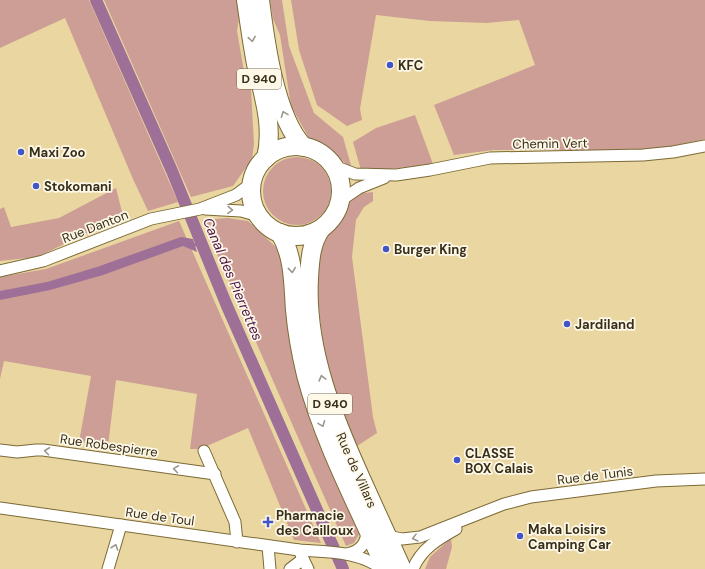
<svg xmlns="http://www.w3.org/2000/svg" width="705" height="569" viewBox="0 0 705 569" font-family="'DM Sans',sans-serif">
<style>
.green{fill:#cd9e95}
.water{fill:#9e7098}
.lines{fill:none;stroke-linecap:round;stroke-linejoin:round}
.stream{stroke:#9e7098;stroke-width:3.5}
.canal{stroke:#9e7098;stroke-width:12}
.minor-casing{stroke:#7b6a36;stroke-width:13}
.primary-casing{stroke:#7b6a36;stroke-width:20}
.minor{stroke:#fff;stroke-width:11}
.primary{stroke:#fff;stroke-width:18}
.oneway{stroke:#9b978c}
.poi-dot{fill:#4155c8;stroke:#fef8e8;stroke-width:1.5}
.labels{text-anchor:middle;stroke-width:3.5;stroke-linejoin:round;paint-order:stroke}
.shield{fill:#fef8e8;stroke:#736b57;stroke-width:1}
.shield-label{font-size:12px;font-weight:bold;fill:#372f19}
.poi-label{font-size:13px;font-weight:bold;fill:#372f19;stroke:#fef8e8;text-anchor:start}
.street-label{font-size:13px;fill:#372f19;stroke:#fef8e8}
.water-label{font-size:14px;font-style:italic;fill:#4f154a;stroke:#fef8e8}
</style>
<rect width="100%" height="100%" fill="#ead6a0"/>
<g class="green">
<path d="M0 0H89L178 202 148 211 133 179 65 18 0 48Z"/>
<path d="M104 0H237L239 18 237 31 245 77 251 90 254 144 252 159 233 186 191 197Z"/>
<path d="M270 0H282L289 46 314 113 343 137 352 169 329 149 309 138 291 106 280 35 273 19Z"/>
<path d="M291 0H705V139L668 147 630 150H494L454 155 434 105 535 65 519 20 487 23 430 21 376 15 360 109 362 120 347 126 317 105 299 50Z"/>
<path d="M415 115 433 164 372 171 361 170 353 142 376 128Z"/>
<circle cx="297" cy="191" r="34"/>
<path d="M116 188 123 216 37 257 0 261V209L4 207 11 227 59 218Z"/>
<path d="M373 192V201L364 207 356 220 352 257 373 417 377 433 357 446 341 409 325 360 315 275 325 236 356 194Z"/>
<path d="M228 218 248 221 279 250 285 284 293 359 312 427 361 531 354 543 346 546 202 220Z"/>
<path d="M179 221 321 543 294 540 248 428 200 449H190L197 394 116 380 108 446 79 442 91 376 4 361 0 379V277L46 269Z"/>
<path d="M451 538 452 547 446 569H425L430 557Z"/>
</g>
<path class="water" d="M181 237 193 239 197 252 183 246 103 275 50 290 0 300V291L47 282 97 267Z"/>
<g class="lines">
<path class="stream" d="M191 245 202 244"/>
<path class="canal" d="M96 0 172 171 227 306 343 569"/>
<g class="minor-casing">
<g id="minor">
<path d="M334 166 355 174 396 175 430 170 490 158 643 155 673 152 705 146"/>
<path d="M340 201 359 188 384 178"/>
<path d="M205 209 241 211 259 216"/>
<path d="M0 271 43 261 151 219 200 209 236 195 252 183"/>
<path d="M0 450 17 452 36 450H43L215 474"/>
<path d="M204 451 235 522 237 542"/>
<path d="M0 508 299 550C327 552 359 551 382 569"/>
<path d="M387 536 402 539 420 537 504 504 531 497 656 481 705 479"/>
<path d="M268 546 270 569"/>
<path d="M299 550 308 569"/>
<path d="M347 554C361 551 367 543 367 529"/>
<path d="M108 569 121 525"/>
<path d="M290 569 303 559"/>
<path d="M413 569C421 549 438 539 456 529"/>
</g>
</g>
<g class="primary-casing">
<g id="primary">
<path d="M246 0C249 21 252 43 256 64 263 94 274 127 266 158"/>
<path d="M260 0C265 40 275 118 304 147"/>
<circle cx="296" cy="191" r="45"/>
<path d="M321 229C311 243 310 260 309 278 305 350 334 419 363 483 376 512 389 540 402 569"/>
<path d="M280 233C294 257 293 283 295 310 297 332 301 354 306 375 324 443 358 506 386 569"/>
</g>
</g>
<use href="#minor" class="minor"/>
<use href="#primary" class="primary"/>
</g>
<defs><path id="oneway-chevron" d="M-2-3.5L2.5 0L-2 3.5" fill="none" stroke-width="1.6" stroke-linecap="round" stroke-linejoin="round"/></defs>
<g class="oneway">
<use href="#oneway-chevron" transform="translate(252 39) rotate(81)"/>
<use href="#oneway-chevron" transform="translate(284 114) rotate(-111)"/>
<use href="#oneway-chevron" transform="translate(230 210) rotate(3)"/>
<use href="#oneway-chevron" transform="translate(292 270) rotate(84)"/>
<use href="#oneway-chevron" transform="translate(322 378) rotate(-105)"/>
<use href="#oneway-chevron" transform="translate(322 424) rotate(69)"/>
<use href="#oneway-chevron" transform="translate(47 451) rotate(-173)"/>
<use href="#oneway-chevron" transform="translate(176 469) rotate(-172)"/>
<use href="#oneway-chevron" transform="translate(415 538) rotate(166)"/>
<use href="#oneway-chevron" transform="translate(115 547) rotate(-71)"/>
</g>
<g class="poi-dot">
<circle cx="390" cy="65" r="4"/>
<circle cx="21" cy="152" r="4"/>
<circle cx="36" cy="186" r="4"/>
<circle cx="386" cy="249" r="4"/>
<circle cx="567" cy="324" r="4"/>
<circle cx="457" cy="460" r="4"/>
<path d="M266 516h4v4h4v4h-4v4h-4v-4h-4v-4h4z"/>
<circle cx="520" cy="536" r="4"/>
</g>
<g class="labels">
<g class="shield">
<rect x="237" y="69" width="44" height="20" rx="3"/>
<rect x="308" y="394" width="44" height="20" rx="3"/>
</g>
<g class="shield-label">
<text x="259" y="83">D 940</text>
<text x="330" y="408">D 940</text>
</g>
<g class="poi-label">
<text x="398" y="70">KFC</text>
<text x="29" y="157">Maxi Zoo</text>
<text x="44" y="191">Stokomani</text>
<text x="394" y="254">Burger King</text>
<text x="575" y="329">Jardiland</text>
<text x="465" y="458">CLASSE<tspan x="465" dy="15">BOX Calais</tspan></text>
<text x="276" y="520">Pharmacie<tspan x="276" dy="15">des Cailloux</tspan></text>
<text x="528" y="534">Maka Loisirs<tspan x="528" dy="15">Camping Car</tspan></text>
</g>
<g class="street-label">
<text transform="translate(550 143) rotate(-1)" y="5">Chemin Vert</text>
<text transform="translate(95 226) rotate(-21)" y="5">Rue Danton</text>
<text transform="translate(109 445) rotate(8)" y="5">Rue Robespierre</text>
<text transform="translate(357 470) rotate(66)" y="5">Rue de Villars</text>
<text transform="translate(595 475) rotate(-7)" y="5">Rue de Tunis</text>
<text transform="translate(160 516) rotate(8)" y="5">Rue de Toul</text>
</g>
<g class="water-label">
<text transform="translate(233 279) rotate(67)" y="5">Canal des Pierrettes</text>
</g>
</g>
</svg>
